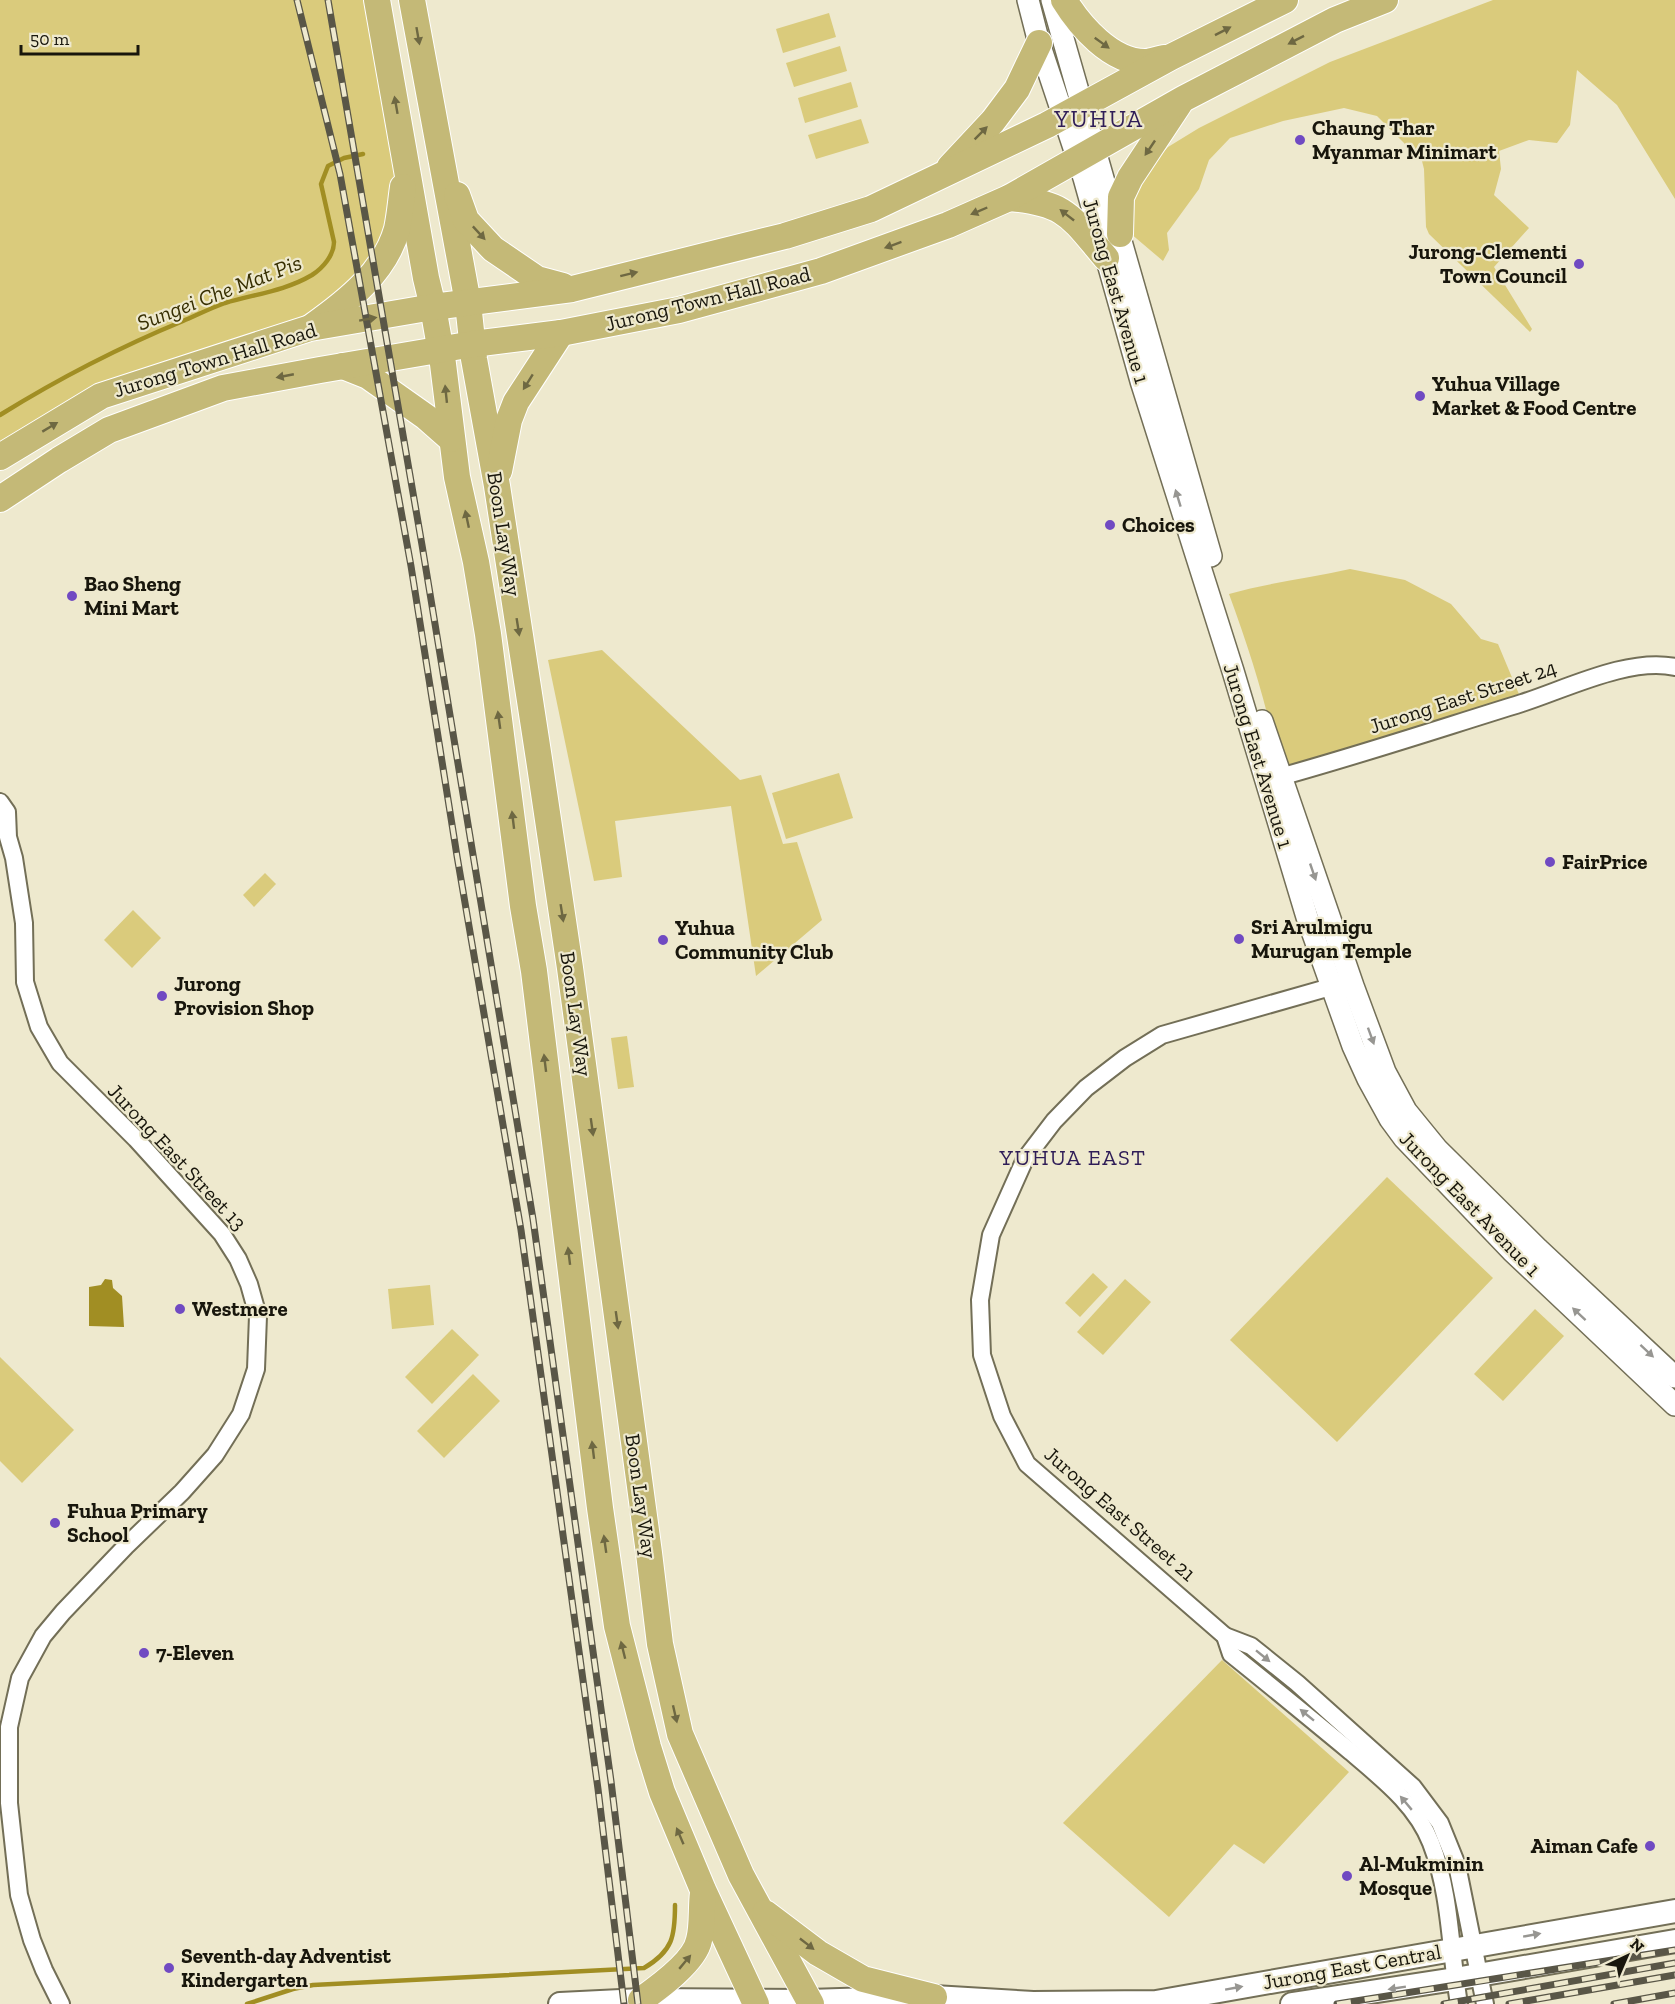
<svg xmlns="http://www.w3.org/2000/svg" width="1675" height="2004" viewBox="0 0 1675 2004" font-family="'Zilla Slab',serif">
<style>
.green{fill:#dacb7c}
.water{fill:#a18e23}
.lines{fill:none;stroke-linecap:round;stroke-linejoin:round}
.stream{stroke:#a18e23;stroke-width:4.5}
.minor-casing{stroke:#736f57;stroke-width:20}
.tertiary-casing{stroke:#736f57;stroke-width:24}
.secondary-casing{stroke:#736f57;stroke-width:26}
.primary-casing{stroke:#fff;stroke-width:28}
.minor{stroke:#fff;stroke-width:16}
.tertiary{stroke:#fff;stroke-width:21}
.secondary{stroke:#fff;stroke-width:22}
.primary{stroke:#c4b977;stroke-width:26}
.rail-casing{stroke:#595647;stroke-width:7}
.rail{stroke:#eee9ce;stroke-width:4.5;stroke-dasharray:14;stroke-linecap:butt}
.oneway{fill:#6e6842}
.oneway2{fill:#979692}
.poi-dot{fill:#704ac2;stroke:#eee9ce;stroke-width:2}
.labels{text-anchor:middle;stroke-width:4.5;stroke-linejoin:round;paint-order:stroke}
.poi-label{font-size:21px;font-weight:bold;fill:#18160c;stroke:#eee9ce;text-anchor:start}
.street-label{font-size:21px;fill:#18160c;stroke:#eee9ce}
.water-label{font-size:22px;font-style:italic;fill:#362e01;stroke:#eee9ce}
.neighbourhood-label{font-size:22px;letter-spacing:1.5px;fill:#2f1d57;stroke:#eee9ce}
.quarter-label{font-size:24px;letter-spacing:1.5px;fill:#2f1d57;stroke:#eee9ce}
</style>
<rect width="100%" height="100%" fill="#eee9ce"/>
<g class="green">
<path d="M0 0H377L407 163 397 228 330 314 101 396 0 457Z"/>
<path d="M1493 0H1675V199L1617 105 1577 70 1570 125 1557 143 1529 140 1499 151 1501 169 1494 195 1529 228 1494 267 1532 329 1530 332 1429 234 1426 227 1424 169 1422 161 1377 116 1344 108 1283 121 1230 138 1209 160 1199 189 1167 233 1169 250 1163 261 1130 233 1133 199 1151 166 1168 147 1199 128 1330 62Z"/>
<path d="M829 13 836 37 783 53 776 29Z"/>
<path d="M840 46 847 71 794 87 786 63Z"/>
<path d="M851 82 858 107 805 123 798 98Z"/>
<path d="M861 119 869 143 816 159 808 135Z"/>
<path d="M1350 569 1405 580 1451 604 1481 639 1498 644 1521 699 1281 777C1270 714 1251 654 1229 594 1268 583 1309 578 1350 569Z"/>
<path d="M602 650 740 780 761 775 783 844 797 842 822 920 756 976 731 806 615 821 622 877 594 881 548 660Z"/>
<path d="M839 773 853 818 786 839 772 793Z"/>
<path d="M265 873 276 884 254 907 243 895Z"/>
<path d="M133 910 161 938 132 968 104 940Z"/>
<path d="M627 1036 634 1087 618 1089 611 1038Z"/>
<path d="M1387 1177 1493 1278 1337 1442 1230 1340Z"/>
<path d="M1093 1273 1108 1287 1080 1317 1065 1303Z"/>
<path d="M1125 1279 1151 1302 1103 1355 1077 1332Z"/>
<path d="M430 1285 434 1325 392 1329 388 1289Z"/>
<path d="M1535 1309 1564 1336 1503 1401 1474 1374Z"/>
<path d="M452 1329 479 1355 432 1404 405 1377Z"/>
<path d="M0 1357 74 1430 22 1483 0 1461Z"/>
<path d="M473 1374 500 1401 444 1458 417 1431Z"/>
<path d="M1222 1660 1349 1772 1264 1864 1234 1844 1169 1917 1063 1823Z"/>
</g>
<path class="water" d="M105 1279 112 1280 113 1288 122 1296 124 1327 89 1326V1287L101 1285Z"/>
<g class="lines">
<g class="stream">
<path d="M0 415C58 379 120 347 183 321 197 315 211 308 225 303 255 294 285 291 312 275 323 268 334 255 334 242L321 184 328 166 344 158 363 154"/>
<path d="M247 2004 293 1989 313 1985 644 1968C673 1951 675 1936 675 1905"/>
</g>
<g class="minor-casing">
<g id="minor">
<path d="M1269 780C1354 757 1438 729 1522 703 1566 689 1629 657 1675 667"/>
<path d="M0 802 7 812 8 837 14 858 24 923 25 982 39 1027 60 1063 136 1139 222 1234 238 1259 249 1284 258 1316 256 1369 241 1414 215 1455 182 1492 126 1546 63 1612 43 1636 20 1678 9 1727V1803L19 1895 32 1940 44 1970 61 2004"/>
<path d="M1341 984 1162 1035 1125 1058 1086 1088 1054 1121 1025 1159 991 1235 980 1300 982 1355 1002 1416 1027 1464 1225 1636 1251 1646 1297 1683 1413 1787 1440 1823 1457 1865 1485 2004"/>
<path d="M1225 1636 1231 1654C1271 1686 1311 1719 1351 1752 1381 1778 1416 1804 1431 1843 1451 1894 1450 1951 1459 2004"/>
</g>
</g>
<g class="tertiary-casing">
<g id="tertiary">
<path d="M1028 0 1039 43 1084 178 1141 381 1233 671 1307 917 1353 1046 1368 1079 1390 1119 1404 1138 1512 1251 1675 1405"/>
<path d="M1052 0 1211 556"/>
<path d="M1262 721 1353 986 1385 1072 1406 1111 1437 1149 1538 1249 1675 1377"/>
</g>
</g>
<g class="secondary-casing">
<g id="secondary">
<path d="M560 2004 641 2000 809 2001 934 1997 1033 2003 1156 2002 1675 1911"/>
<path d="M1292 2004 1455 1979 1675 1941"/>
</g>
</g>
<g class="primary-casing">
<g id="primary">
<path d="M377 0 426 278 433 307 443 364 457 477 476 562 488 634 523 906 534 971 600 1508 617 1626 648 1747 662 1792 703 1890 756 2004"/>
<path d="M412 0 468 303 474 359 497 486 539 759 570 968 649 1553 660 1644 680 1734 741 1875 811 2004"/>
<path d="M1064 0C1080 26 1111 62 1145 62 1151 62 1158 59 1164 58"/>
<path d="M950 167 993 121 1017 89 1039 43"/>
<path d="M457 195 466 220 493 249 537 279 563 286"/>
<path d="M1009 198C1067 203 1071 217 1106 258"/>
<path d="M1120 234 1121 197 1130 178 1179 104"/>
<path d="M313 326C348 301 385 272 397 229 400 215 401 201 403 187"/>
<path d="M343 366 368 376 426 417 451 439"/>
<path d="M0 457 101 396 310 328 433 307 572 289 785 236 871 209 1047 125 1171 57 1285 0"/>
<path d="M499 471 509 420 516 402 561 333"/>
<path d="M0 499 59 460 109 430 223 388 320 370 473 344 561 333 679 310 821 271 948 225 1009 198 1183 99 1335 20 1385 0"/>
<path d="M765 1913 818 1953 863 1979 934 1997"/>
<path d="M641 2000C658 1988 695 1961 699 1940 703 1926 701 1908 703 1893"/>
</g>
</g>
<use href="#minor" class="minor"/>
<use href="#tertiary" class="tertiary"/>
<use href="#secondary" class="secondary"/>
<use href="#primary" class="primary"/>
<g class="rail-casing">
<g id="rail">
<path d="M297 0 340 174 411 566 457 856 521 1230 598 1789 624 2004"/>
<path d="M328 0 422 545 533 1219 611 1781 638 2004"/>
<path d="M1337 2004 1675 1950"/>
<path d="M1444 2004 1675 1963"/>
<path d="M1509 2004 1675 1975"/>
<path d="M1614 2004 1675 1993"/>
</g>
</g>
<use href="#rail" class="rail"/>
</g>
<defs><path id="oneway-solid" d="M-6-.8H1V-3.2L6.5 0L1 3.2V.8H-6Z" transform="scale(1.5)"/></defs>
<g class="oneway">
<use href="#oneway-solid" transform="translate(1223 31) rotate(-27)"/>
<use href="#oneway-solid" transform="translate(418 36) rotate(80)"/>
<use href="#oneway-solid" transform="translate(1296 40) rotate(153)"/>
<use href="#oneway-solid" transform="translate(1102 43) rotate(36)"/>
<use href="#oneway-solid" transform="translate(396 105) rotate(-100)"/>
<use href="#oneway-solid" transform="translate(981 133) rotate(-45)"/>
<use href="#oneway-solid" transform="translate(1150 148) rotate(124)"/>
<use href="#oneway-solid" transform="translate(979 211) rotate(157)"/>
<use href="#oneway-solid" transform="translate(1067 215) rotate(-142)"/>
<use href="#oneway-solid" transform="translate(479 233) rotate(47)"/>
<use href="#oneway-solid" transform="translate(893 245) rotate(160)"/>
<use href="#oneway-solid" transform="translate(629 274) rotate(-14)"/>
<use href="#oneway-solid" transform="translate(368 319) rotate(-10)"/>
<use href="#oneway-solid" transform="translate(285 376) rotate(169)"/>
<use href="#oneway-solid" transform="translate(528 382) rotate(122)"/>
<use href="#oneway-solid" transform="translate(446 394) rotate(-96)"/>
<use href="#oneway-solid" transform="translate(50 427) rotate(-31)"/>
<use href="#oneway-solid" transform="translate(467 519) rotate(-102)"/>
<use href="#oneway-solid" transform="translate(518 627) rotate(81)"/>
<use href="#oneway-solid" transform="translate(499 720) rotate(-98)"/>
<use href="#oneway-solid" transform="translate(513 820) rotate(-97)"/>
<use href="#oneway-solid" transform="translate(562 913) rotate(81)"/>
<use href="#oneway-solid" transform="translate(545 1063) rotate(-97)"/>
<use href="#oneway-solid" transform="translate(592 1127) rotate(82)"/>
<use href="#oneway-solid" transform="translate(569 1256) rotate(-97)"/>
<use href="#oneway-solid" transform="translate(617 1320) rotate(82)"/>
<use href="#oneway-solid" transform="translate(593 1450) rotate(-97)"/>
<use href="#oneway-solid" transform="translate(605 1544) rotate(-98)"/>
<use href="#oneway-solid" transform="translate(623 1650) rotate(-104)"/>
<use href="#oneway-solid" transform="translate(675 1714) rotate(77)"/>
<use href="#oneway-solid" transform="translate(680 1836) rotate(-113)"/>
<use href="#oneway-solid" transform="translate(807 1944) rotate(38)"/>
<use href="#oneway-solid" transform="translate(685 1962) rotate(-50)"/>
</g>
<g class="oneway2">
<use href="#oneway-solid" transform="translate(1178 498) rotate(-107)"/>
<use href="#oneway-solid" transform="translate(1313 872) rotate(71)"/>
<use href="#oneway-solid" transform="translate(1371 1036) rotate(70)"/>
<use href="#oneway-solid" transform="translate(1579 1314) rotate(-137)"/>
<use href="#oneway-solid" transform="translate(1647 1351) rotate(43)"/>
<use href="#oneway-solid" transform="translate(1263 1656) rotate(39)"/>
<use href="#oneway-solid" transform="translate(1307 1715) rotate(-141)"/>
<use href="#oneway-solid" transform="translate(1406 1803) rotate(-130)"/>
<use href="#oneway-solid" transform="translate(1532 1935) rotate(-10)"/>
<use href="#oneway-solid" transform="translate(1234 1988) rotate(-10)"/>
<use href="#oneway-solid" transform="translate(1397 1988) rotate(171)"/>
</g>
<g class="poi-dot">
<circle cx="1300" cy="140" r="6"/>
<circle cx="1579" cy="264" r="6"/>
<circle cx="1420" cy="396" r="6"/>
<circle cx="1110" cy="525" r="6"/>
<circle cx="72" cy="596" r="6"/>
<circle cx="1550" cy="862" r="6"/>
<circle cx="1239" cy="939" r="6"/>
<circle cx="663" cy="940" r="6"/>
<circle cx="162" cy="996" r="6"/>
<circle cx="180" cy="1309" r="6"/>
<circle cx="55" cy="1523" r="6"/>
<circle cx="144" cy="1653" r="6"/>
<circle cx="1650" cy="1846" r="6"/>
<circle cx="1347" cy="1876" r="6"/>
<circle cx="169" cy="1968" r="6"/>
</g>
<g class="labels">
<g class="poi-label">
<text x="1312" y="135">Chaung Thar<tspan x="1312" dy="24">Myanmar Minimart</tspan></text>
<text x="1567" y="259" text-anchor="end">Jurong-Clementi<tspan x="1567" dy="24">Town Council</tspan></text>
<text x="1432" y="391">Yuhua Village<tspan x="1432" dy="24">Market &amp; Food Centre</tspan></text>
<text x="1122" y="532">Choices</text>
<text x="84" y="591">Bao Sheng<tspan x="84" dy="24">Mini Mart</tspan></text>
<text x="1562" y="869">FairPrice</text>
<text x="1251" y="934">Sri Arulmigu<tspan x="1251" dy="24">Murugan Temple</tspan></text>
<text x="675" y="935">Yuhua<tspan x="675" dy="24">Community Club</tspan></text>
<text x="174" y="991">Jurong<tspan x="174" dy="24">Provision Shop</tspan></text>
<text x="192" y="1316">Westmere</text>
<text x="67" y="1518">Fuhua Primary<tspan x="67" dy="24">School</tspan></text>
<text x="156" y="1660">7-Eleven</text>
<text x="1638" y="1853" text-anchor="end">Aiman Cafe</text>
<text x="1359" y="1871">Al-Mukminin<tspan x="1359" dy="24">Mosque</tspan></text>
<text x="181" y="1963">Seventh-day Adventist<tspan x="181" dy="24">Kindergarten</tspan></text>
</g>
<g class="street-label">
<text transform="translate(1116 291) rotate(74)" y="7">Jurong East Avenue 1</text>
<text transform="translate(708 299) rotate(-14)" y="7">Jurong Town Hall Road</text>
<text transform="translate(215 360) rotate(-17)" y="7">Jurong Town Hall Road</text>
<text transform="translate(504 534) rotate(81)" y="7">Boon Lay Way</text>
<text transform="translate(1463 697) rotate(-18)" y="7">Jurong East Street 24</text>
<text transform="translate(1258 756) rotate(73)" y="7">Jurong East Avenue 1</text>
<text transform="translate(576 1014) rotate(82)" y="7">Boon Lay Way</text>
<text transform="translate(177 1157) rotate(47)" y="7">Jurong East Street 13</text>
<text transform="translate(1470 1204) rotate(46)" y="7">Jurong East Avenue 1</text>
<text transform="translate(641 1496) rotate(82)" y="7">Boon Lay Way</text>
<text transform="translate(1120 1514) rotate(41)" y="7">Jurong East Street 21</text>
<text transform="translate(1352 1967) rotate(-10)" y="7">Jurong East Central</text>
</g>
<g class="water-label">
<text transform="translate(219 292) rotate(-21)" y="8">Sungei Che Mat Pis</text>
</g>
<g class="neighbourhood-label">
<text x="1073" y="1165">YUHUA EAST</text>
</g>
<g class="quarter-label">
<text x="1099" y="127">YUHUA</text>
</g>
</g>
<g transform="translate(1627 1956) rotate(44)" stroke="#eee9ce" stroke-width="4.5" paint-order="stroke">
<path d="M0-4.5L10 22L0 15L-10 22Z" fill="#18160c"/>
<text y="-9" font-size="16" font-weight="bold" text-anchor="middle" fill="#18160c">N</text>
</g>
<path d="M21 45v9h117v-9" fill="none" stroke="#18160c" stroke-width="3"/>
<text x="30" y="45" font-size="18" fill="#18160c" stroke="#eee9ce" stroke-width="4.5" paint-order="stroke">50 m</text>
</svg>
